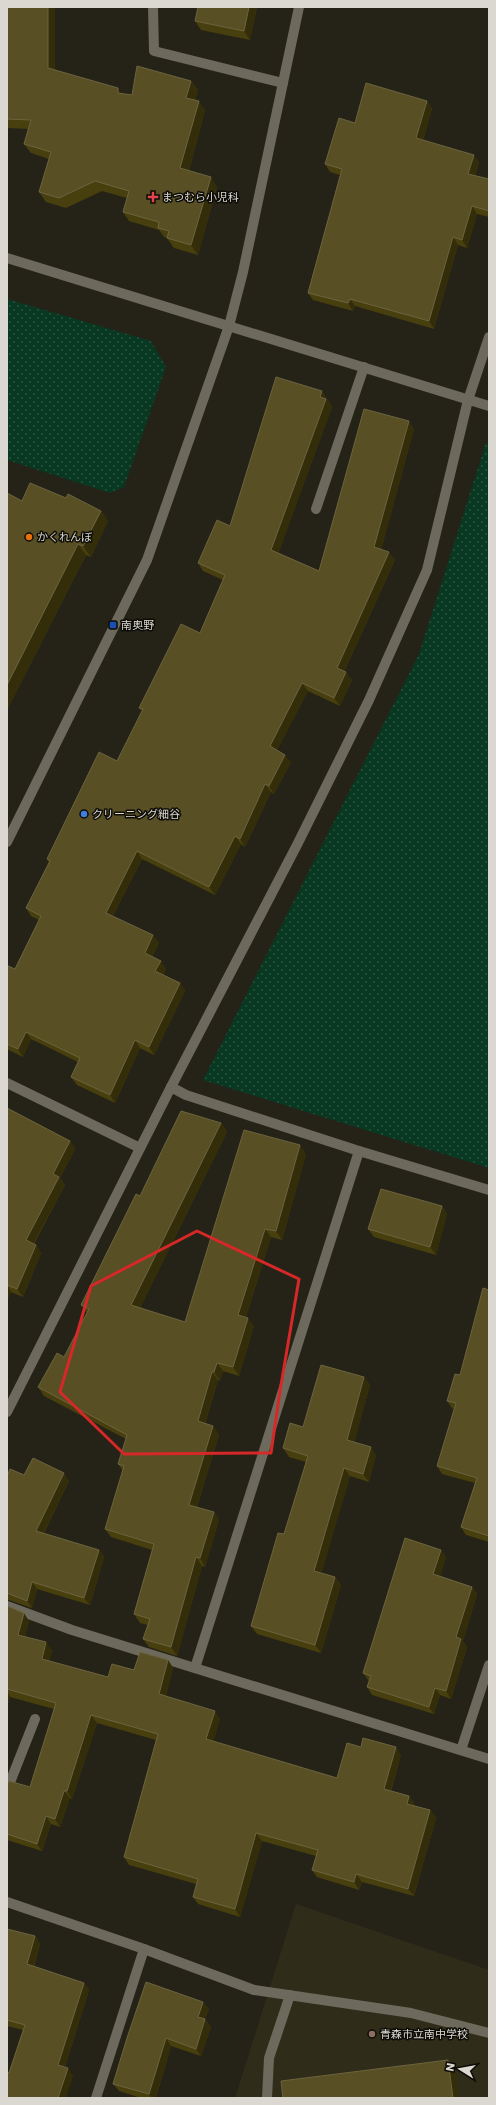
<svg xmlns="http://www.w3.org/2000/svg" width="496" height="2105" viewBox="0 0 496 2105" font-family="Poppins,'Noto Sans JP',sans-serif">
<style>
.built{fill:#2f2c1a}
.park{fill:url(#park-dots)}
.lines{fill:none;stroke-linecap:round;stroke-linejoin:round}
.service{stroke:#6d6a5d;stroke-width:10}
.minor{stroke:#6d6a5d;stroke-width:10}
.tertiary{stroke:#6d6a5d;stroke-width:10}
.wall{fill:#483f0f}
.shaded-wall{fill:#332d0a}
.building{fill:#584f24;stroke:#6c643f}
.marked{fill:none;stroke:#d62828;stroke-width:3;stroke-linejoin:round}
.health-dot{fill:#e0444e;stroke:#0d0c07;stroke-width:1.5}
.food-dot{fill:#e8710a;stroke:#0d0c07;stroke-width:1.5}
.transit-dot{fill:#1a4fb4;stroke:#0d0c07;stroke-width:1.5}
.shop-dot{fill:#3f7fe0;stroke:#0d0c07;stroke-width:1.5}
.education-dot{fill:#8d6e63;stroke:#0d0c07;stroke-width:1.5}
.labels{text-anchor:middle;stroke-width:3;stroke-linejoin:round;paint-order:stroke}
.poi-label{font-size:11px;fill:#dad8d0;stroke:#0d0c07;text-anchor:start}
</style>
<defs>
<pattern id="park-dots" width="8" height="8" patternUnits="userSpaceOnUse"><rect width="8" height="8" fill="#083821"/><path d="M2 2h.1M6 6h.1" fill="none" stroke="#2b5440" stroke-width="1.8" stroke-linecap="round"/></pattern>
</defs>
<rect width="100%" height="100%" fill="#252317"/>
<path class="built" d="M296 1904 489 1970V2098H235Z"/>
<g class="park">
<path d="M7 299 151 341 166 367 124 487 110 493 7 460Z"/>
<path d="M486 443 489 444V1168L203 1080 419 654Z"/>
</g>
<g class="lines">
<g class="service">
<path d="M316 509 364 367"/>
<path d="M254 1990 411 2013 489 2033"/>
<path d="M267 2098 269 2058 290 1995"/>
</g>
<g class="minor">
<path d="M153 7 154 51 283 83"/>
<path d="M7 1083 140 1148"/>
<path d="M171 1087 186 1095 359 1151 489 1190"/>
<path d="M7 1412 171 1087 298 843 369 700 427 570 468 400 489 337"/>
<path d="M7 1606 72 1630 489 1759"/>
<path d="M195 1668 359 1151"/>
<path d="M461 1750 489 1665"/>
<path d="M7 1790 35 1719"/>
<path d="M7 1902 144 1949 254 1990"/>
<path d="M96 2098 144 1949"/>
</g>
<g class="tertiary">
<path d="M7 258 489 406"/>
<path d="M7 842 147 560 229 326 243 272 299 7"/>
</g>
</g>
<g class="wall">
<path d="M7 7 55 8V70L122 94 132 95 191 81 198 90 195 100 205 110 189 171 217 187 198 255 174 248 167 238 164 237 159 230 129 221 123 212 127 198 102 191 66 208 46 202 39 192 49 159 31 153 24 144 28 129 7 128Z"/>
<path d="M257 7 250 40 201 30 195 21Z"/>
<path d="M427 101 432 109 423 140 479 162 475 176 489 179V217L477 214 467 248 458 245 434 329 355 306 353 311 313 300 308 293 340 175 330 172 325 164 355 123Z"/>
<path d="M322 391 332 407 278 553 319 571 414 429 381 550 395 560 344 672 352 680 340 706 308 691 277 750 291 762 274 794 271 792 245 847 241 844 215 895 142 859 113 916 159 943 152 957 166 969 163 975 180 983 185 991 154 1055 140 1048 115 1103 77 1085 71 1077 78 1062 31 1039 23 1057 7 1049V969H15L39 920 31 916 26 908 49 862 47 859 117 761 142 711 139 708 200 633 223 580 203 571 198 563 230 526Z"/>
<path d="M7 493 22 501 66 498 101 511 108 521 91 557 86 555 7 710Z"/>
<path d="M7 1108 70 1141 75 1149 60 1178 65 1185 34 1244 36 1245 41 1253 23 1297 11 1292 7 1301Z"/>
<path d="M221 1123 227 1132 140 1308 185 1322 306 1154 282 1240 271 1237 246 1317 254 1326 239 1376 223 1371 220 1381 218 1380 205 1424 213 1426 219 1435 197 1507 214 1512 219 1520 205 1567 202 1566 177 1656 149 1647 143 1639 148 1625 140 1623 134 1614 152 1550 111 1537 105 1529 123 1471 118 1464 126 1439 44 1396 38 1387 64 1357 87 1313 81 1305 140 1196Z"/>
<path d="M442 1206 447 1214 436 1255 374 1237 368 1229Z"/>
<path d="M489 1290V1542L466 1535 461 1527 475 1483 442 1474 437 1466 454 1409 452 1408 447 1401 460 1375Z"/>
<path d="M364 1377 370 1385 354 1442 376 1455 369 1482 350 1476 321 1573 335 1577 341 1585 321 1653 257 1634 251 1626 284 1534 306 1462 289 1457 283 1448 303 1427Z"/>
<path d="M24 1475 69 1481 44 1533 99 1550 104 1557 90 1605 37 1589 32 1608 9 1600H7V1476Z"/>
<path d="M441 1550 446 1557 440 1576 472 1587 477 1594 463 1641 467 1647 451 1699 440 1695 434 1714 372 1695 367 1687 369 1681 363 1673Z"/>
<path d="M7 1606 29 1621 25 1636 52 1650 49 1661 108 1677 168 1660 173 1668 166 1696 220 1719 213 1741 337 1778 361 1747 401 1755 391 1791 409 1796 414 1803V1806L430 1810 436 1818 414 1896 362 1882 359 1890 317 1877 312 1870 316 1856 262 1841 240 1917 198 1904 193 1897 196 1884 129 1865 124 1857 156 1740 97 1723 72 1799 70 1798 60 1827 51 1824 42 1851 7 1840V1785L30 1787 54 1709 10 1697 7 1707Z"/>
<path d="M7 1929 35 1936 40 1944 34 1967 84 1983 89 1990 65 2067 73 2076 9 2073 23 2030 7 2026Z"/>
<path d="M203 2002 209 2009 205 2019 211 2027 201 2056 171 2046 156 2098H141L119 2091 113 2084Z"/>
</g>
<g class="shaded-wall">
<path d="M48 7H54L55 8V77L48 68Z"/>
<path d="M249 7H257L250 40 244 31Z"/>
<path d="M191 81 198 90 193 107 186 98Z"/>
<path d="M118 88 124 98 118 93Z"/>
<path d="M199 101 205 110 187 178 180 168Z"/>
<path d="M427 101 432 109 421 145 416 138Z"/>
<path d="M474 155 479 162 473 181 468 174Z"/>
<path d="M211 177 217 187 198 255 191 245Z"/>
<path d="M472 206 477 214 467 248 462 240Z"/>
<path d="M453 237 458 245 434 329 429 321Z"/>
<path d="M350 299 355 306 353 311 348 303Z"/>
<path d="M322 391 332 407 277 558 271 550Z"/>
<path d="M409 421 414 429 380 555 374 547Z"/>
<path d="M101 511 108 521 91 557 83 546Z"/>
<path d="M78 544 86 555 7 710V685Z"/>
<path d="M389 552 395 560 342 676 337 668Z"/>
<path d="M346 672 352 680 340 706 334 698Z"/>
<path d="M302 683 308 691 275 754 270 746Z"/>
<path d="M285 755 291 762 274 794 269 786Z"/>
<path d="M265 784 271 792 245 847 240 839Z"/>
<path d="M235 836 241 844 215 895 209 887Z"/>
<path d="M137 851 142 859 111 920 106 913Z"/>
<path d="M153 935 159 943 150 961 145 953Z"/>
<path d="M161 961 166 969 161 979 155 971Z"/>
<path d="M180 983 185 991 154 1055 149 1047Z"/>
<path d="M26 1032 31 1039 23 1057 18 1049Z"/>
<path d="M135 1040 140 1048 115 1103 110 1095Z"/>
<path d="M221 1123 227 1132 137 1314 131 1305Z"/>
<path d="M70 1141 75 1149 60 1178 65 1185 31 1248 26 1240 53 1174Z"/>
<path d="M300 1145 306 1154 282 1240 276 1231Z"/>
<path d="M442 1206 447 1214 436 1255 430 1247Z"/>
<path d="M265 1229 271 1237 244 1323 238 1315Z"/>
<path d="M36 1245 41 1253 23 1297 17 1289Z"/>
<path d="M7 1286 11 1292 7 1301Z"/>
<path d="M248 1318 254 1326 239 1376 233 1367Z"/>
<path d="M217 1363 223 1371 220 1381 214 1372Z"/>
<path d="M212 1372 218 1380 203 1429 198 1421Z"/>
<path d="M364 1377 370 1385 353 1448 347 1440Z"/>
<path d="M213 1426 219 1435 195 1513 189 1505Z"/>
<path d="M371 1447 376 1455 369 1482 363 1474Z"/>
<path d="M344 1468 350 1476 320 1579 314 1571Z"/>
<path d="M64 1473 69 1481 41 1538 36 1531Z"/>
<path d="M214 1512 219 1520 205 1567 200 1558Z"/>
<path d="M99 1550 104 1557 90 1605 84 1598Z"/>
<path d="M441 1550 446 1557 438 1582 433 1574Z"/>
<path d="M196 1557 202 1566 177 1656 171 1647Z"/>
<path d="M335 1577 341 1585 321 1653 315 1645Z"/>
<path d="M32 1582 37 1589 32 1608 27 1601Z"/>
<path d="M472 1587 477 1594 463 1641 467 1647 451 1699 446 1691 456 1637Z"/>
<path d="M24 1613 29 1621 23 1642 18 1635Z"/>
<path d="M46 1642 52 1650 47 1667 42 1659Z"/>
<path d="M168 1660 173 1668 165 1702 159 1694Z"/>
<path d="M435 1688 440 1695 434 1714 429 1707Z"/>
<path d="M7 1692 10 1697 7 1707Z"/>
<path d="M215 1711 220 1719 212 1747 206 1739Z"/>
<path d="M91 1715 97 1723 72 1799 67 1791Z"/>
<path d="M396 1747 401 1755 389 1796 384 1789Z"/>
<path d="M64 1791 70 1798 60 1827 55 1819Z"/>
<path d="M409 1796 414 1803 412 1811 407 1804Z"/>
<path d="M430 1810 436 1818 414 1896 408 1889Z"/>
<path d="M46 1816 51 1824 42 1851 37 1844Z"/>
<path d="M256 1833 262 1841 240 1917 235 1909Z"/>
<path d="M356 1874 362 1882 359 1890 354 1882Z"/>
<path d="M35 1936 40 1944 32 1972 27 1964Z"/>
<path d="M84 1983 89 1990 63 2073 58 2065Z"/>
<path d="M203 2002 209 2009 203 2024 198 2017Z"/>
<path d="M205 2019 211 2027 201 2056 196 2049Z"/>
<path d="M166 2038 171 2046 156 2098H152L149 2094Z"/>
<path d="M448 2060 456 2071 459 2098H453Z"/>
<path d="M68 2068 73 2076 66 2098H58Z"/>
</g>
<g class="building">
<path d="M7 7H48V68L118 88V93L132 95 137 66 191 81 186 98 199 101 180 168 211 177 191 245 167 238 169 231 158 228 159 222 123 212 129 191 95 181 59 198 39 192 51 152 24 144 31 120 7 119Z"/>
<path d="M198 7H249L244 31 195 21Z"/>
<path d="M366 83 427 101 416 138 474 155 468 174 489 179V211L472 206 462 240 453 237 429 321 350 299 348 303 308 293 342 169 325 164 339 118 355 123Z"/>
<path d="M276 377 322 391 320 397 326 399 271 550 319 571 364 409 409 421 374 547 389 552 337 668 346 672 334 698 302 683 270 746 285 755 269 786 265 784 240 839 235 836 209 887 137 851 106 913 153 935 145 953 161 961 155 971 180 983 149 1047 135 1040 110 1095 71 1077 80 1058 26 1032 18 1049 7 1044V969L8 966 15 969 41 916 26 908 50 861 47 859 99 752 117 761 143 709 139 708 181 624 200 633 225 575 198 563 217 520 230 526Z"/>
<path d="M30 483 66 498 68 494 101 511 83 546 78 544 7 685V493L22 501Z"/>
<path d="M7 1108 70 1141 53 1174 59 1177 26 1240 36 1245 17 1289 7 1285Z"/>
<path d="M181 1111 221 1123 131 1305 185 1322 244 1130 300 1145 276 1231 265 1229 238 1315 248 1318 233 1367 217 1363 214 1372H212L198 1421 213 1426 189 1505 214 1512 200 1558 196 1557 171 1647 143 1639 150 1619 134 1614 154 1544 105 1529 124 1466 118 1464 127 1435 38 1387 57 1353 64 1357 89 1309 81 1305 136 1194 140 1196Z"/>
<path d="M381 1189 442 1206 430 1247 368 1229Z"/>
<path d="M483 1288 489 1290V1536L461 1527 477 1478 437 1466 456 1403 447 1401 455 1374 460 1375Z"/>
<path d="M321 1365 364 1377 347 1440 371 1447 363 1474 344 1468 314 1571 335 1577 315 1645 251 1626 278 1533 284 1534 308 1456 283 1448 290 1423 303 1427Z"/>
<path d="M33 1458 64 1473 36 1531 99 1550 84 1598 32 1582 27 1601 7 1593V1476L10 1469 24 1475Z"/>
<path d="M405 1538 441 1550 433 1574 472 1587 456 1637 461 1639 446 1691 435 1688 429 1707 367 1687 371 1676 363 1673Z"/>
<path d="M7 1606 24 1613 18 1635 46 1642 42 1659 108 1677 112 1664 134 1670 140 1652 168 1660 159 1694 215 1711 206 1739 337 1778 347 1743 361 1747 363 1738 396 1747 384 1789 409 1796 407 1804 430 1810 408 1889 356 1874 354 1882 312 1870 318 1850 256 1833 235 1909 193 1897 198 1879 124 1857 158 1734 91 1715 67 1791H64L55 1819 46 1816 37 1844 7 1834V1785L9 1781 30 1787 56 1703 7 1689Z"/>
<path d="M7 1929 35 1936 27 1964 84 1983 58 2065 68 2068 58 2098H7V2072L9 2073 25 2025 7 2020Z"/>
<path d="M146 1982 203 2002 198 2017 205 2019 196 2049 166 2038 149 2094 113 2084 127 2038Z"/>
<path d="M448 2060 453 2098H283L281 2081Z"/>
</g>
<path class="marked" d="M197 1231 299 1279 280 1391 271 1453 124 1454 60 1392 91 1286Z"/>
<path class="health-dot" d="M151 191h4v4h4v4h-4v4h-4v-4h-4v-4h4z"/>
<circle class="food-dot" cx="29" cy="537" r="4"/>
<rect class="transit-dot" x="109" y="621" width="8" height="8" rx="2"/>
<circle class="shop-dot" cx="84" cy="814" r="4"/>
<circle class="education-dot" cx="372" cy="2034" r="4"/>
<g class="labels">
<g class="poi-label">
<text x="162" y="201">まつむら小児科</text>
<text x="37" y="541">かくれんぼ</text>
<text x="121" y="629">南奥野</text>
<text x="92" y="818">クリーニング細谷</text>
<text x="380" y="2038">青森市立南中学校</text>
</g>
</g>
<rect width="496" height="2105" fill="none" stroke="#dad8d0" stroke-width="16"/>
<g transform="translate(460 2069) rotate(281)" stroke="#0d0c07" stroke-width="3" paint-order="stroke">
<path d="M0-3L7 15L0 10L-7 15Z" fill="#dad8d0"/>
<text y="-6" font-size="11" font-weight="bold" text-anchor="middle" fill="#dad8d0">N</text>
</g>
</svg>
